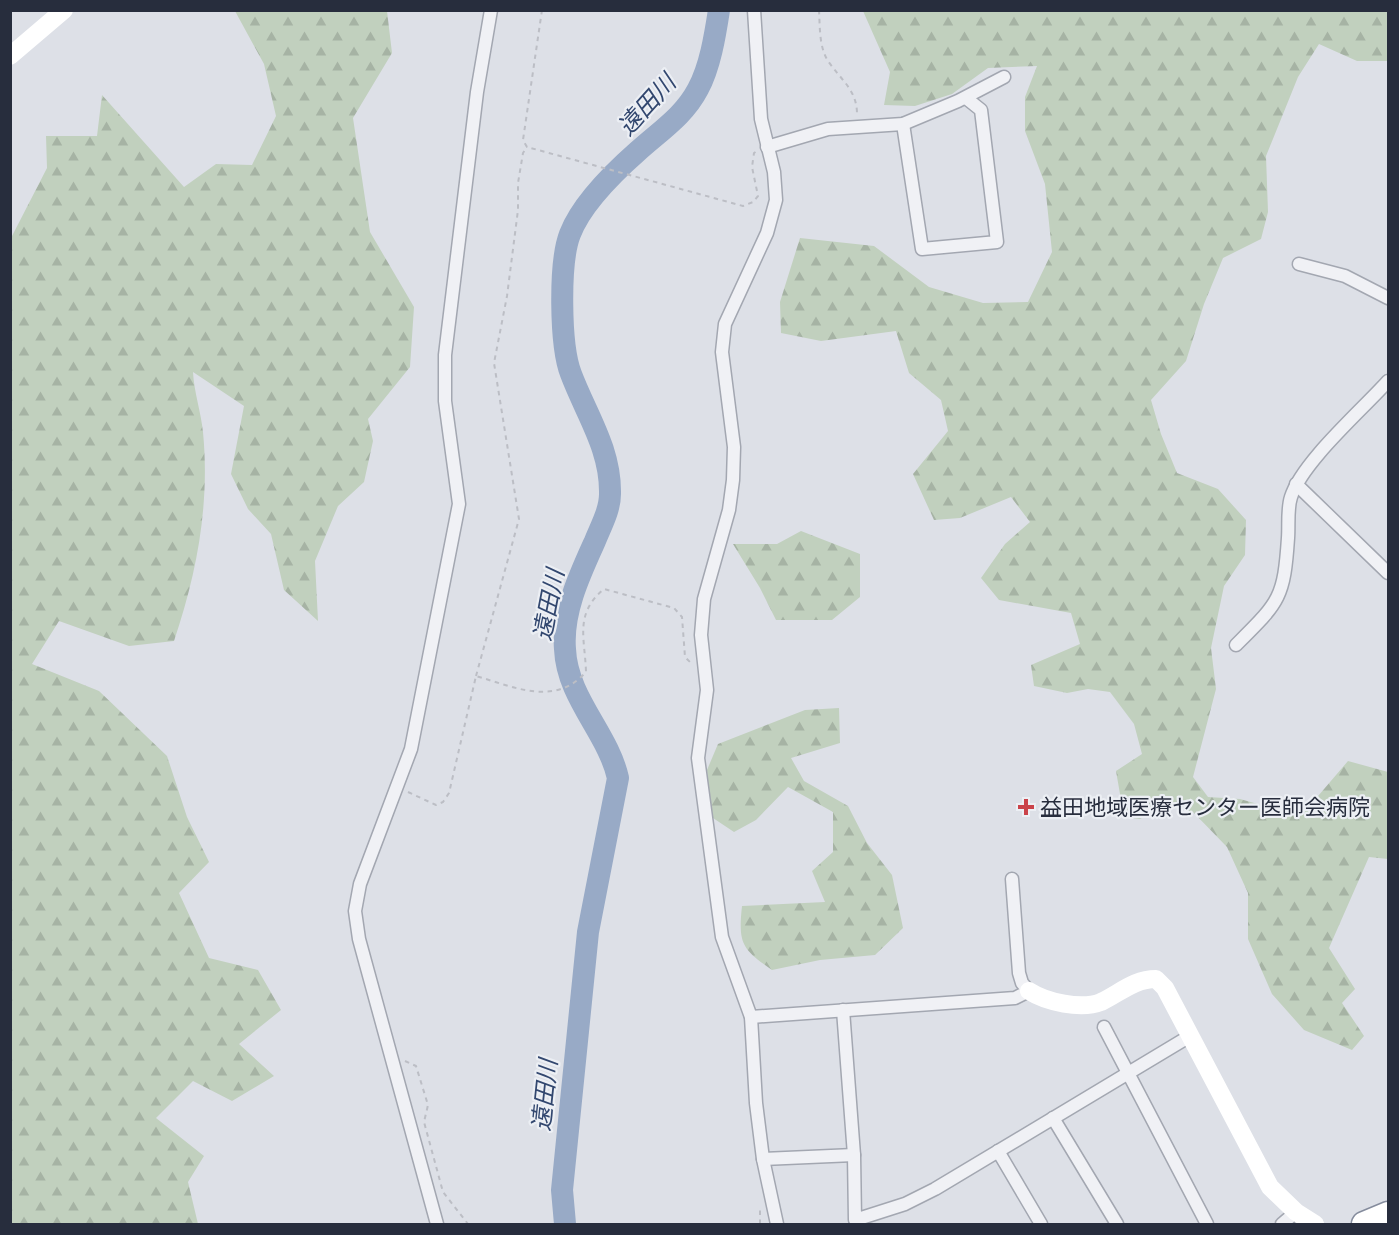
<svg xmlns="http://www.w3.org/2000/svg" width="1399" height="1235" viewBox="0 0 1399 1235" font-family="'Exo 2','Noto Sans JP',sans-serif">
<style>
.forest{fill:url(#forest-firs)}
.lines{fill:none;stroke-linecap:round;stroke-linejoin:round}
.river{stroke:#98aac6;stroke-width:22}
.street-casing{stroke:#a3a7b1;stroke-width:15}
.highway-casing{stroke:#858c9d;stroke-width:27}
.path{stroke:#bcbec5;stroke-width:2;stroke-dasharray:4.5 4.5;stroke-linecap:butt}
.street{stroke:#f0f1f5;stroke-width:12}
.secondary{stroke:#fff;stroke-width:18}
.highway{stroke:#fff;stroke-width:24}
.poi-dot{fill:#ca434a;stroke:#eceff4;stroke-width:2}
.labels{text-anchor:middle;stroke-width:4.5;stroke-linejoin:round;paint-order:stroke}
.poi-label{font-size:22px;fill:#272d3d;stroke:#eceff4;text-anchor:start}
.water-label{font-size:24px;font-style:italic;fill:#32476f;stroke:#eceff4}
</style>
<defs>
<pattern id="forest-firs" width="22" height="20" patternUnits="userSpaceOnUse" patternTransform="scale(1.5)"><rect width="22" height="20" fill="#c1d0be"/><path d="M5 1l3.5 6h-7zM16 11l3.5 6h-7z" fill="#a6b3a4"/></pattern>
</defs>
<rect width="100%" height="100%" fill="#dde0e7"/>
<g class="forest">
<path d="M235 11H387L392 53 353 118 370 232 414 307 410 367 368 419 373 441 364 482 338 506 315 561 318 621 284 590 271 534 248 509 231 474 244 406 193 372C194 392 201 412 203 432 210 504 197 573 174 641L129 646 59 621 32 664 99 691 167 756 187 817 209 862 179 893 209 958 258 970 281 1010 239 1044 274 1076 232 1101 193 1081 156 1118 204 1156 188 1182 198 1224H11V238L47 168 46 136H97L102 95 184 187 216 164 252 165 276 116 264 64Z"/>
<path d="M863 11H1388V61H1357L1319 44 1298 77 1266 156 1268 212 1261 239 1223 258 1204 304 1186 361 1151 400 1161 434 1177 473 1218 489 1246 520 1245 555 1224 586 1211 648 1216 689 1193 777 1208 797 1240 799 1301 816 1348 761 1388 772V859L1369 857 1329 948 1355 989 1342 1003 1364 1036 1352 1050 1304 1030 1272 994 1248 939V893L1227 847 1193 812 1166 805 1140 819 1124 817 1116 771 1142 754 1134 724 1110 692 1088 689 1067 693 1034 686 1031 665 1080 644 1071 613 999 600 981 578 1005 544 1030 522 1011 497 960 518 934 520 913 474 948 431 941 400 909 373 896 331 821 341 781 333 780 302 800 238 874 246 929 287 983 303 1028 302 1052 252 1045 184 1025 131V97L1037 66 988 68 952 94 915 106 884 105 890 72Z"/>
<path d="M801 531 860 554V597L832 620H776L760 588 733 544H777Z"/>
<path d="M839 708 840 743 791 758 804 781 848 806 867 843 892 875 903 928 875 955 820 960 772 970C742 949 738 944 742 906L825 902 812 871 833 852V812L788 787 756 820 734 832 710 816 707 770 718 744 805 710Z"/>
</g>
<g class="lines">
<path class="river" d="M565 1224 562 1190 588 932 618 778C608 733 567 698 565 649 562 612 580 574 595 541 601 526 610 510 610 494 611 449 586 414 571 374 560 346 559 262 570 234 582 203 613 173 638 151 660 131 684 116 698 89 710 67 715 36 719 10"/>
<g class="street-casing">
<g id="street">
<path d="M754 10 761 119 774 172 776 200 767 233 725 324 722 352 734 447 733 480 729 510 704 599 701 635 707 690 698 758 722 937 751 1017 756 1103 763 1159 777 1224"/>
<path d="M903 124 922 249 997 242 981 110 966 98"/>
<path d="M767 147 828 129 903 124 958 101 1004 77"/>
<path d="M1299 264 1345 276 1388 298"/>
<path d="M1296 484 1388 573"/>
<path d="M1236 645C1279 602 1284 599 1288 538 1289 525 1287 509 1291 497 1302 462 1362 410 1388 381"/>
<path d="M843 1010 854 1155 855 1220 905 1204 935 1189 1190 1036"/>
<path d="M751 1017 1015 998 1029 991 1022 983 1019 973 1012 879"/>
<path d="M1104 1027 1207 1224"/>
<path d="M1053 1118 1117 1224"/>
<path d="M998 1151 1041 1224"/>
<path d="M763 1159 854 1155"/>
<path d="M437 1224 359 939 355 911 360 884 411 749 459 504 445 401V355L477 92 491 10"/>
<path d="M1282 1224 1296 1212"/>
</g>
</g>
<g class="highway-casing">
<path id="highway" d="M1364 1224 1388 1214"/>
</g>
<g class="path">
<path d="M542 10 523 140 527 147 743 206 753 202 758 196 752 167 754 153 757 151"/>
<path d="M819 10C820 27 819 47 828 61 841 80 857 90 857 114"/>
<path d="M476 676 519 519 494 363 507 296 518 210V183L523 153 527 147"/>
<path d="M408 792 436 805 443 802 449 793 476 676C514 687 555 707 586 672 585 638 574 614 604 589L674 608 682 617 685 657 692 664"/>
<path d="M405 1061 416 1066 428 1105 424 1122 443 1192 468 1224"/>
<path d="M760 1224V1207"/>
</g>
<use href="#street" class="street"/>
<g class="secondary">
<path d="M10 56 64 10"/>
<path d="M1029 991C1046 1002 1081 1010 1101 1002 1120 993 1134 979 1156 979L1165 988 1270 1187 1296 1212 1315 1224"/>
</g>
<use href="#highway" class="highway"/>
</g>
<path class="poi-dot" d="M1023 798h6v6h6v6h-6v6h-6v-6h-6v-6h6z"/>
<g class="labels">
<g class="poi-label">
<text x="1040" y="815">益田地域医療センター医師会病院</text>
</g>
<g class="water-label">
<text transform="translate(647 105) rotate(-48)" y="8">遠田川</text>
<text transform="translate(549 605) rotate(-79)" y="8">遠田川</text>
<text transform="translate(545 1095) rotate(-84)" y="8">遠田川</text>
</g>
</g>
<rect width="1399" height="1235" fill="none" stroke="#272d3d" stroke-width="24"/>
</svg>
